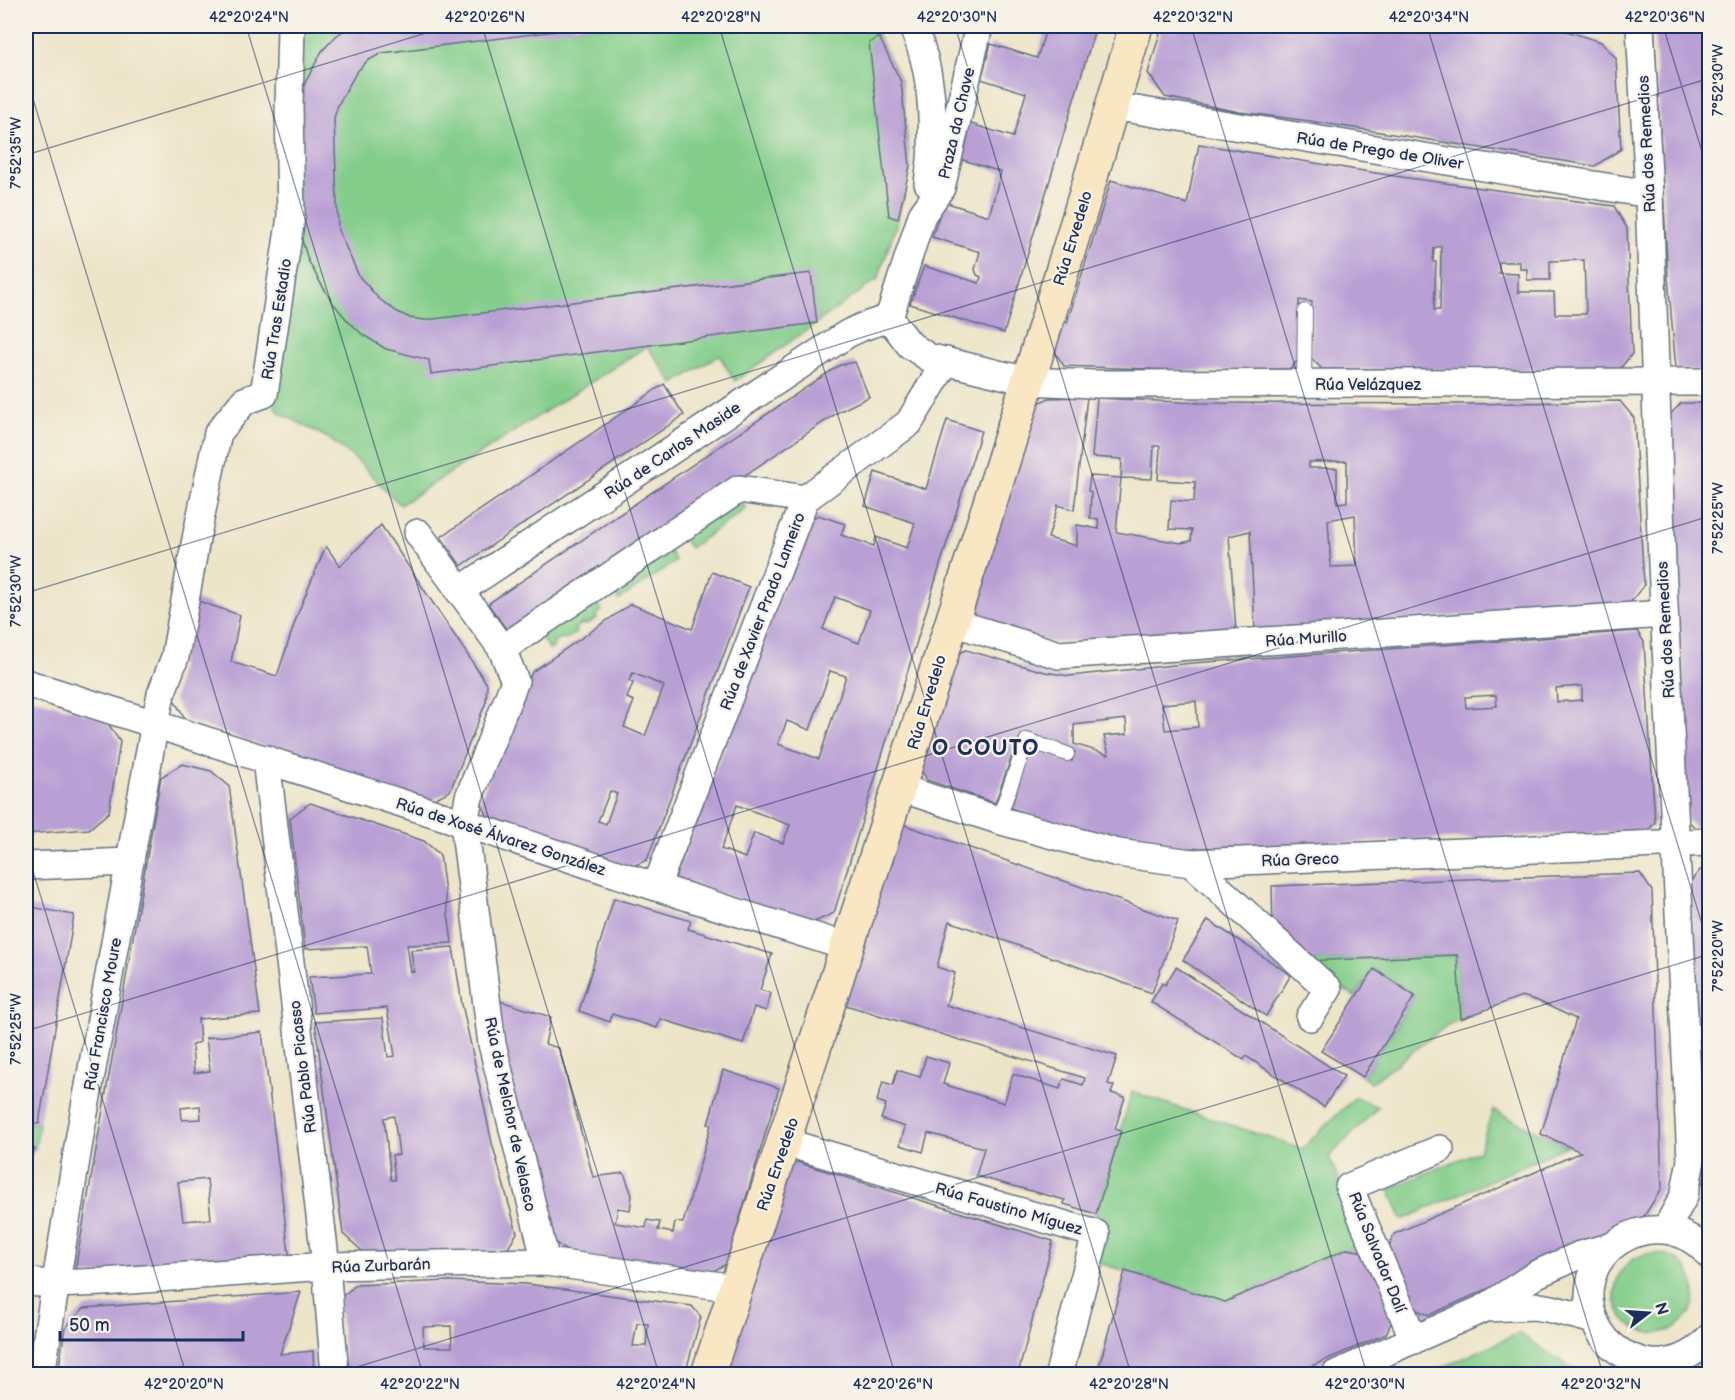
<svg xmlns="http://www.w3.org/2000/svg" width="1735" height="1400" viewBox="0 0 1735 1400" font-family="'Balsamiq Sans',sans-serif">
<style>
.green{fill:#83cd8a;stroke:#4f7e74;stroke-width:1.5}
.building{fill:#b89fd4;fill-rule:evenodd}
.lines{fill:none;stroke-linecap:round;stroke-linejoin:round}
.lane-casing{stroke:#646f83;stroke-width:16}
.street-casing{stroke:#646f83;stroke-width:30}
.secondary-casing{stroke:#646f83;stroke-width:36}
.lane{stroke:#fff;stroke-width:14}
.street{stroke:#fff;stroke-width:27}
.secondary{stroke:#f9e7c3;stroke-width:33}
.ticks{fill:none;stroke:#1b2f5e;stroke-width:1.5;stroke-opacity:0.45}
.labels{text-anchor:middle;stroke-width:4.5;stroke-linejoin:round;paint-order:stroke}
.street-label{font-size:16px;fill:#1b2f5e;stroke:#f7f3e8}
.district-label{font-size:22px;font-weight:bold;letter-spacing:1.5px;fill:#1b2f5e;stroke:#f7f3e8}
.neatline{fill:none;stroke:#1b2f5e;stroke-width:2}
.ticks-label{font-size:15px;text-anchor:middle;fill:#1b2f5e}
</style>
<rect width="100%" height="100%" fill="#f7f3e8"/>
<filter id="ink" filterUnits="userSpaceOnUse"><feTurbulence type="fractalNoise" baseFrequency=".0167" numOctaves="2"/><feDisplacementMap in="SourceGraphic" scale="12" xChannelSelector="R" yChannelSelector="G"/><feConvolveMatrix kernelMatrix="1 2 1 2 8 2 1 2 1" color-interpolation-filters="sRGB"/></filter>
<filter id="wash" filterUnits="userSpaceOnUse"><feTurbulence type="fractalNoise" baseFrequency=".008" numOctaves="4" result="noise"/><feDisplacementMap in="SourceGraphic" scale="24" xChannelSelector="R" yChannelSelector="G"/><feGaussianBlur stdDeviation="1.35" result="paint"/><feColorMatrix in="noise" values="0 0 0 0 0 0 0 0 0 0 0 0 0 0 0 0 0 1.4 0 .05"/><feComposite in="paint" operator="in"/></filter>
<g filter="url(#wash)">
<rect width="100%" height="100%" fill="#ede5c8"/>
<g class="green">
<path d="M314 26H873L901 82 910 166 898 219 878 279 735 381 719 355 674 384 647 346 400 505 360 463 328 438 280 413 275 407 296 28Z"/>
<path d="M739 497 746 509 690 548 681 536Z"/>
<path d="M666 546 676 561 619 600 608 584Z"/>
<path d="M592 593 602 611 596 615 597 618 586 625 584 623 574 629 576 633 565 640 563 637 553 643 554 647 550 650 535 630Z"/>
<path d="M1457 955 1461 1019 1449 1024 1371 1083 1363 1077 1415 996 1374 969 1355 997 1302 961Z"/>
<path d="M1132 1092 1302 1149 1355 1097 1378 1107 1329 1157 1370 1253 1347 1249 1225 1302 1083 1258Z"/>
<path d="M1493 1110 1567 1146 1402 1220 1389 1189 1479 1151Z"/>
<path d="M26 1122 39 1124 35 1149 26 1145Z"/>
<circle cx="1655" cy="1293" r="40"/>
<path d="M1519 1333 1580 1374H1428Z"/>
</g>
<g id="blocks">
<g class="building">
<path d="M350 26H596L382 53 367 61 356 73 338 105 334 118 338 230 359 276 378 298 396 311 410 318 425 320 811 273 817 323 431 374 429 360 386 349 363 335 347 320 333 303 320 282 308 260 302 240 299 226 298 103 304 85 322 51 336 36Z"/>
<path d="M1047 26H1096L1004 333 910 304 924 266 979 283 981 277 977 275 975 269 980 252 932 237 944 202 989 216 1001 172 957 158 968 123 1013 137 1019 117 1026 93 981 79 991 44 1037 58Z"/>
<path d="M1162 26H1551L1601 42 1616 58 1621 149 1595 166 1310 121 1240 112 1165 97 1148 73Z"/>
<path d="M1654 26H1710V370H1676L1668 278Z"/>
<path d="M879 37 901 82 910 166 898 219 889 216 869 43Z"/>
<path d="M1199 144 1394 176 1614 206 1627 228 1632 354 1619 370 1322 369 1311 358 1312 302 1299 300V358L1291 369 1204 371 1064 366 1054 351 1063 321 1067 323 1111 180 1187 204ZM1441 246 1440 310H1434L1436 262H1433L1434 248ZM1584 260 1586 314H1555L1554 292H1518V274L1499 273V262H1520V269H1527V280H1550V261Z"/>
<path d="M855 362 869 397 840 411 510 634 488 604 820 378 840 365Z"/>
<path d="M664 384 684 415 461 566 441 537Z"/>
<path d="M1087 397 1074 510 1058 505 1048 538 1077 546V525L1099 529 1098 519 1090 518 1091 492 1088 491 1090 476 1121 478 1122 459 1092 457 1097 398 1200 403 1472 404 1620 401 1634 418 1644 585 1629 604 1255 630 1250 531 1229 536 1236 631 1046 643 979 620 970 604 1034 405 1049 398ZM1154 446H1160L1158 480 1195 482 1194 502 1171 500 1169 529 1192 530 1191 541 1181 543 1116 532 1121 478 1152 479ZM1347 461V502L1337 503V468H1309V462ZM1355 515 1357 566 1331 567 1328 520Z"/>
<path d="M1681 403H1710V831H1699L1687 820 1668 417Z"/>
<path d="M947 420 981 431 834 913 810 924 675 878 808 522 818 515 845 524 841 535 874 546 876 537 907 548 915 523 865 506 875 472 926 489ZM835 597 870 610 859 643 823 629ZM830 671 846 676 819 759 778 744 787 721 810 730ZM737 805 790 825 783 843 754 833 745 858 721 849Z"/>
<path d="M381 525 487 684 486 702 450 791 428 802 186 720 174 700 192 599 240 615 231 662 277 676 298 613 326 546 340 566Z"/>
<path d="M712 572 749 587 647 860 631 867 488 817 480 800 532 672 631 604 692 629ZM633 673 664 686 645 736 624 727 634 701 627 698 633 683 629 681ZM610 791 617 794 606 824 598 821Z"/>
<path d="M1637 631 1644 642 1655 823 1647 831 1247 847 1126 850 1011 808 1031 746 1072 761 1075 752 1023 734 1017 742 995 803 927 780 916 760 951 656 966 650 1045 672 1069 676 1193 663ZM1582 686V700L1557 702 1556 688ZM1496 695 1497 706 1466 708 1465 697ZM1196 701 1198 727 1165 730 1162 704ZM1126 719 1127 734 1104 736 1109 755 1074 744V725Z"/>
<path d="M26 696 106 720 120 742 109 812 89 829 26 834Z"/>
<path d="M182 764 211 771 229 786 260 1014 198 1019 200 1042 192 1045 194 1073 210 1071 206 1038 262 1032 290 1262 74 1276 161 777ZM200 1106 201 1119 182 1120 181 1108ZM207 1179 211 1219 183 1221 178 1182Z"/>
<path d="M310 803 424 841 440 855 452 943 407 945 411 972H414L411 950 453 947 462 1004 492 1143 517 1233 507 1250 368 1256 343 1234 315 1022 383 1018 388 1057 395 1056 387 1008 314 1013 309 977 371 974 367 946 305 949 290 818ZM394 1116 399 1155H392L395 1180H391L384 1118Z"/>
<path d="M905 825 1178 921 1152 993 949 921 937 967 955 973 946 1005 1117 1056 1108 1084 1114 1086 1111 1093 1125 1097 1115 1129 1121 1131 1096 1214 1064 1204 1065 1200 976 1176 984 1148 928 1133 923 1152 900 1145 905 1127 881 1119 886 1104 877 1101 883 1082 893 1085 897 1070 920 1077 926 1056 949 1063 943 1084 1004 1103 1013 1074 1060 1089 1064 1079 1083 1085 1085 1078 839 1003 895 830Z"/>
<path d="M1700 870H1710L1708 1227 1704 1202 1697 1063 1691 881Z"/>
<path d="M1640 873 1652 891 1662 1188 1641 1221 1429 1315 1409 1307 1387 1254 1394 1234 1581 1152 1541 1134 1576 1019 1538 1001 1522 996 1461 1019 1457 955 1302 961 1273 936 1272 886Z"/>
<path d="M614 898 691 921 688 929 772 954 760 990 771 993 766 1011 754 1007 743 1044 660 1019 657 1028 612 1014 610 1022 579 1011Z"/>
<path d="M26 906 74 915 39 1124 26 1122Z"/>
<path d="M1208 920 1291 975 1266 1016 1183 960Z"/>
<path d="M1176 967 1344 1076 1324 1107 1246 1056 1244 1060 1151 1002 1162 983 1165 985Z"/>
<path d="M1374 969 1415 996 1363 1077 1321 1051Z"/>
<path d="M497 1000 551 1017 545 1044 559 1048 593 1177 624 1173 632 1195 630 1210 618 1208 615 1223 646 1228 647 1220 660 1222 658 1230 673 1233 675 1222 683 1223 711 1125 708 1124 723 1070 779 1088 726 1264 706 1275 571 1254 556 1243 540 1193 514 1097Z"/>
<path d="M26 1145 35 1149 26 1168Z"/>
<path d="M790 1160 1053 1241 1018 1374H723Z"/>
<path d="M1347 1249 1370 1253 1395 1314 1386 1334 1293 1374H1097L1125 1271 1225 1302Z"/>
<path d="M449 1281 526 1284 692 1306 701 1317 685 1374H345L339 1299 356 1285ZM637 1323 648 1324 646 1346H633ZM451 1326 452 1347H424L423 1327Z"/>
<path d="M301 1292 280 1354 313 1351 314 1374H58L65 1328 84 1308Z"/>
</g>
</g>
</g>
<g filter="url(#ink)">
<use href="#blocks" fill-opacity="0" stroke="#646f83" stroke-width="1.5"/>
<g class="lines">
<g class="lane-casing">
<g id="lane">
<path d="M1304 384 1305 311"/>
<path d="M998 820 1027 740 1067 754"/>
</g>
</g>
<g class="street-casing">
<g id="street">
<path d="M912 26C934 69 936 136 928 183"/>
<path d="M1640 26 1649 194 1662 564 1691 1160 1684 1196 1666 1229"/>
<path d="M1112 106 1649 194"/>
<path d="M889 318 910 345 928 357 1027 381 1092 384 1710 382"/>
<path d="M889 318 922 215 941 188 979 26"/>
<path d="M418 533 502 649 515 681 469 797 464 823 492 1044 546 1262"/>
<path d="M459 591 847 334 862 327 889 318"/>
<path d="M952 622 1059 655 1664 614"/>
<path d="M502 649 739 489 805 499"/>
<path d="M26 683 464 823 656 887 848 947"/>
<path d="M266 759 326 1266 335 1374"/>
<path d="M900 788 998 820 1118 853 1191 863 1710 842"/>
<path d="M1191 863 1328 989 1310 1017"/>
<path d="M26 866 130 862"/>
<path d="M656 887 805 499 909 423 946 361"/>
<path d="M784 1142 1096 1234 1059 1374"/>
<path d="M1710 1256C1657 1192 1559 1256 1598 1328 1608 1347 1625 1357 1645 1362 1669 1367 1694 1356 1710 1337"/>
<path d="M26 1282 55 1284 103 1282 326 1266 546 1262 736 1288"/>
<path d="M1485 1308 1534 1306 1552 1309 1594 1320"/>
<path d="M1414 1340 1349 1187 1440 1149"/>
<path d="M41 1374 80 1135 155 723 161 694 175 657 196 539 218 433 244 401 264 394 291 217 289 106 291 26"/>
<path d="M1336 1374 1485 1308 1537 1274 1580 1255 1610 1247"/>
</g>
</g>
<g class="secondary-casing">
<path id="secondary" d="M708 1374C853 926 1003 478 1136 26"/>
</g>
<use href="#lane" class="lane"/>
<use href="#street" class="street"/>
<use href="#secondary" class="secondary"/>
</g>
</g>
<path class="ticks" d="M246 26 659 1374M482 26 895 1374M719 26 1131 1374M955 26 1367 1374M1191 26 1603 1374M1427 26 1710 950M1663 26 1710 177M26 76 423 1374M26 155 449 26M26 593 1710 78M26 848 186 1374M26 1031 1710 516M334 1374 1710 954"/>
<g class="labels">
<g class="street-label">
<text transform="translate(956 123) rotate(-77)" y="6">Praza da Chave</text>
<text transform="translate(1646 144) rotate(-93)" y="6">Rúa dos Remedios</text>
<text transform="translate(1380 150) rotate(9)" y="6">Rúa de Prego de Oliver</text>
<text transform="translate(1072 238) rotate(-73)" y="6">Rúa Ervedelo</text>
<text transform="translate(276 319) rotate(-81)" y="6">Rúa Tras Estadio</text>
<text x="1368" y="390">Rúa Velázquez</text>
<text transform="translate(672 450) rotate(-34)" y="6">Rúa de Carlos Maside</text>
<text transform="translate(762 611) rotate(-69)" y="6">Rúa de Xavier Prado Lameiro</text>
<text transform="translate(1665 630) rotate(-93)" y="6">Rúa dos Remedios</text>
<text transform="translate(1306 638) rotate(-4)" y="6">Rúa Murillo</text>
<text transform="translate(926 702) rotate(-73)" y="6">Rúa Ervedelo</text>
<text transform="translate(501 836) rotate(18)" y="6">Rúa de Xosé Álvarez González</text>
<text transform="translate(1300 859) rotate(-2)" y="6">Rúa Greco</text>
<text transform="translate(102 1014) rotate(-80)" y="6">Rúa Francisco Moure</text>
<text transform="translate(302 1067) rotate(-97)" y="6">Rúa Pablo Picasso</text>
<text transform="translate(511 1114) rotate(78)" y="6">Rúa de Melchor de Velasco</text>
<text transform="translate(777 1164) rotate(-71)" y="6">Rúa Ervedelo</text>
<text transform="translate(1009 1208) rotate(16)" y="6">Rúa Faustino Míguez</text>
<text transform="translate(1378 1252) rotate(68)" y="6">Rúa Salvador Dalí</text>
<text transform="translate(381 1265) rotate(-2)" y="6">Rúa Zurbarán</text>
</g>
<g class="district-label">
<text x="986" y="755">O COUTO</text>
</g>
</g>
<rect width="1735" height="1400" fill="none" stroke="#f7f3e8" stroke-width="66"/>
<g transform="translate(1648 1313) rotate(73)" stroke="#f7f3e8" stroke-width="4.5" paint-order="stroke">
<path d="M0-4.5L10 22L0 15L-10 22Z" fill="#1b2f5e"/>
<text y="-9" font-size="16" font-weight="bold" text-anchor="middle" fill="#1b2f5e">N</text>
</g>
<path d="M60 1331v9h183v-9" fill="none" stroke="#1b2f5e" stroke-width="3"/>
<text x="69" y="1331" font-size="18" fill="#1b2f5e" stroke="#f7f3e8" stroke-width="4.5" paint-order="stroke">50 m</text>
<rect x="33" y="33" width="1669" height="1334" class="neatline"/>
<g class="ticks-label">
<text x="249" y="22">42°20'24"N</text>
<text x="485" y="22">42°20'26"N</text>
<text x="721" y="22">42°20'28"N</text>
<text x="957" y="22">42°20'30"N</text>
<text x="1193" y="22">42°20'32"N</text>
<text x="1429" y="22">42°20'34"N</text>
<text x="1665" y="22">42°20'36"N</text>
<text transform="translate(1718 80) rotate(-90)" y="5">7°52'30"W</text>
<text transform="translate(16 153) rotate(-90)" y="5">7°52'35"W</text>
<text transform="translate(1718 518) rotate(-90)" y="5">7°52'25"W</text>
<text transform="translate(16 591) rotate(-90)" y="5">7°52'30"W</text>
<text transform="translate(1718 956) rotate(-90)" y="5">7°52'20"W</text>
<text transform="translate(16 1029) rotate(-90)" y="5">7°52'25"W</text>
<text x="184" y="1389">42°20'20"N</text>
<text x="420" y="1389">42°20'22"N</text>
<text x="656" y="1389">42°20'24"N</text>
<text x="893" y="1389">42°20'26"N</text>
<text x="1129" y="1389">42°20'28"N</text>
<text x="1365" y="1389">42°20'30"N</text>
<text x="1601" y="1389">42°20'32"N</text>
</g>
</svg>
